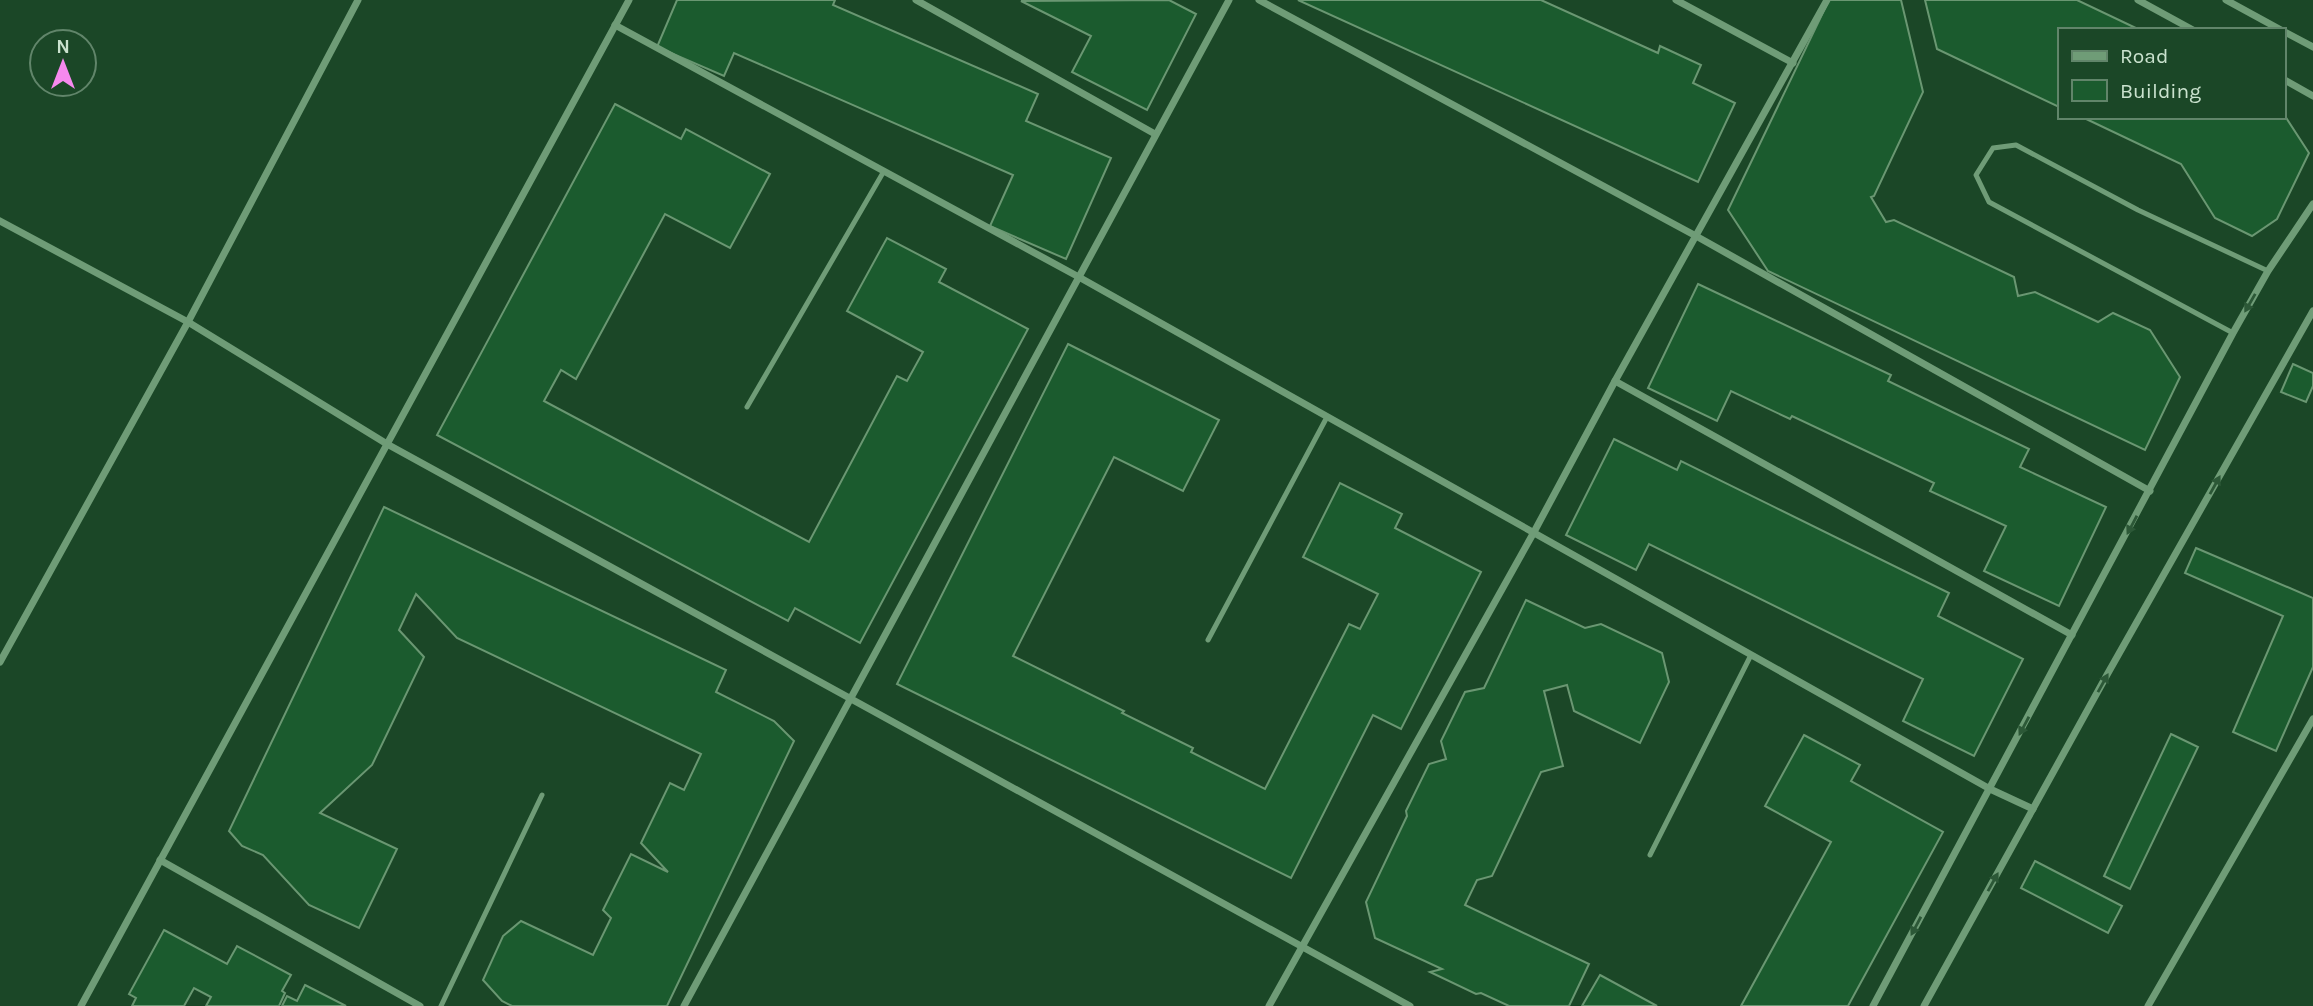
<svg xmlns="http://www.w3.org/2000/svg" width="2313" height="1006" viewBox="0 0 2313 1006" font-family="Karla,sans-serif">
<style>
.building{fill:#1b5b2e;stroke:#6a9772;stroke-width:2}
.lines{fill:none;stroke-linecap:round;stroke-linejoin:round}
.service{stroke:#6f9c77;stroke-width:5}
.minor{stroke:#6f9c77;stroke-width:7}
.oneway{fill:#2c5837}
</style>
<rect width="100%" height="100%" fill="#1b4727"/>
<g class="building">
<path d="M677 0H835L833 5 1038 94 1026 121 1111 158 1066 259 990 226 1013 175 734 53 724 76 657 47Z"/>
<path d="M1169 0 1196 14 1147 110 1072 72 1091 36 1021 1Z"/>
<path d="M1298 0H1541L1658 53 1660 46 1701 65 1693 83 1735 103 1698 182Z"/>
<path d="M1829 0H1901L1923 92 1874 196 1871 197 1886 222 1894 220 2014 277 2018 296 2035 292 2098 322 2113 313 2150 330 2180 377 2145 450 1768 271 1728 210Z"/>
<path d="M1925 0H2077L2140 30H2059V107L1937 49Z"/>
<path d="M615 104 681 139 686 129 770 174 730 248 665 214 576 379 561 370 544 401 809 542 897 376 907 381 923 352 847 311 887 238 946 269 939 282 1028 329 860 643 795 608 788 621 437 435Z"/>
<path d="M2283 113 2309 153 2277 219 2252 236 2215 218 2181 164 2082 117H2283Z"/>
<path d="M1698 284 1891 375 1888 381 2029 449 2020 467 2106 507 2059 606 1984 571 2006 526 1930 491 1934 483 1792 416 1790 419 1731 391 1717 421 1648 388Z"/>
<path d="M1068 344 1219 420 1183 491 1114 457 1013 656 1124 711 1122 713 1193 748 1191 752 1265 789 1349 624 1360 629 1378 594 1303 557 1340 483 1402 514 1395 528 1481 572 1401 729 1373 715 1291 878 897 684Z"/>
<path d="M2293 364 2313 373V386L2306 402 2281 392Z"/>
<path d="M1614 439 1677 470 1681 461 1949 593 1938 616 2023 659 1974 756 1903 721 1923 679 1649 544 1636 570 1566 535Z"/>
<path d="M384 507 726 670 716 692 774 721 794 741 667 1006H512L502 1001 483 980 503 936 521 921 593 955 611 918 603 910 631 854 668 872 641 843 670 783 684 790 701 754 457 638 416 594 399 630 424 657 372 765 320 813 397 849 359 928 309 905 263 855 242 846 229 831Z"/>
<path d="M2196 548 2313 598V667L2276 751 2233 732 2283 616 2185 573Z"/>
<path d="M1526 600 1585 628 1601 624 1662 653 1669 682 1640 743 1574 711 1567 685 1544 691 1563 766 1541 772 1492 876 1477 880 1465 905 1589 964 1569 1006H1509L1481 993 1476 994 1430 972 1442 969 1375 938 1366 902 1407 816 1406 811 1429 764 1446 759 1441 741 1465 692 1484 688Z"/>
<path d="M2171 734 2198 747 2130 889 2104 876Z"/>
<path d="M1804 735 1860 765 1851 781 1943 832 1848 1006H1741L1831 842 1765 806Z"/>
<path d="M2035 861 2122 906 2108 933 2021 888Z"/>
<path d="M164 930 227 964 237 946 291 975 282 991 285 993 279 1006H206L211 997 194 988 184 1006H132L136 998 129 994Z"/>
<path d="M1600 975 1657 1006H1582Z"/>
<path d="M305 985 346 1006H282L287 996 297 1001Z"/>
</g>
<g class="lines">
<g class="service">
<path d="M2233 333 1989 202 1976 175 1993 148 2016 145 2138 210 2268 271"/>
<path d="M747 407 884 171"/>
<path d="M1208 640 1327 417"/>
<path d="M1650 855 1751 655"/>
<path d="M441 1006 542 795"/>
</g>
<g class="minor">
<path d="M916 0 1155 134"/>
<path d="M1259 0 1696 236 2150 491"/>
<path d="M1676 0 1793 63"/>
<path d="M2138 0 2193 30"/>
<path d="M2226 0 2281 30"/>
<path d="M615 25 1077 276 1990 789 2033 809"/>
<path d="M2283 31 2313 47"/>
<path d="M2283 79 2313 96"/>
<path d="M0 221 188 322 387 444 1410 1006"/>
<path d="M1615 381 2072 635"/>
<path d="M0 662 188 322 358 0"/>
<path d="M160 860 420 1006"/>
<path d="M81 1006 629 0"/>
<path d="M684 1006 1229 0"/>
<path d="M1269 1006 1534 532 1615 381 1827 0"/>
<path d="M1873 1006 2233 333 2268 271 2313 204"/>
<path d="M1924 1006 2108 673 2313 311"/>
<path d="M2148 1006 2313 719"/>
</g>
</g>
<defs><path id="oneway-solid" d="M-6-.8H1V-3.2L6.5 0L1 3.2V.8H-6Z" transform="scale(1.75)"/></defs>
<g class="oneway">
<use href="#oneway-solid" transform="translate(2250 303) rotate(120)"/>
<use href="#oneway-solid" transform="translate(2215 485) rotate(-61)"/>
<use href="#oneway-solid" transform="translate(2132 525) rotate(118)"/>
<use href="#oneway-solid" transform="translate(2103 683) rotate(-61)"/>
<use href="#oneway-solid" transform="translate(2024 726) rotate(118)"/>
<use href="#oneway-solid" transform="translate(1993 882) rotate(-61)"/>
<use href="#oneway-solid" transform="translate(1916 926) rotate(118)"/>
</g>
<rect x="2058" y="28" width="228" height="91" fill="#1b4727" stroke="#61856a" stroke-width="2"/>
<rect x="2072" y="51" width="35" height="10" fill="#6f9c77" stroke="#61856a" stroke-width="2"/>
<text x="2120" y="63" font-size="21" fill="#cae2ce">Road</text>
<rect x="2072" y="80" width="35" height="21" fill="#1b5b2e" stroke="#61856a" stroke-width="2"/>
<text x="2120" y="98" font-size="21" fill="#cae2ce">Building</text>
<g transform="translate(63 63)"><circle r="33" fill="#1b4727" stroke="#61856a" stroke-width="2"/>
<path d="M0-5L12 26L0 18L-12 26Z" fill="#f689ee"/>
<text y="-10" font-size="19" font-weight="bold" text-anchor="middle" fill="#cae2ce">N</text>
</g>
</svg>
